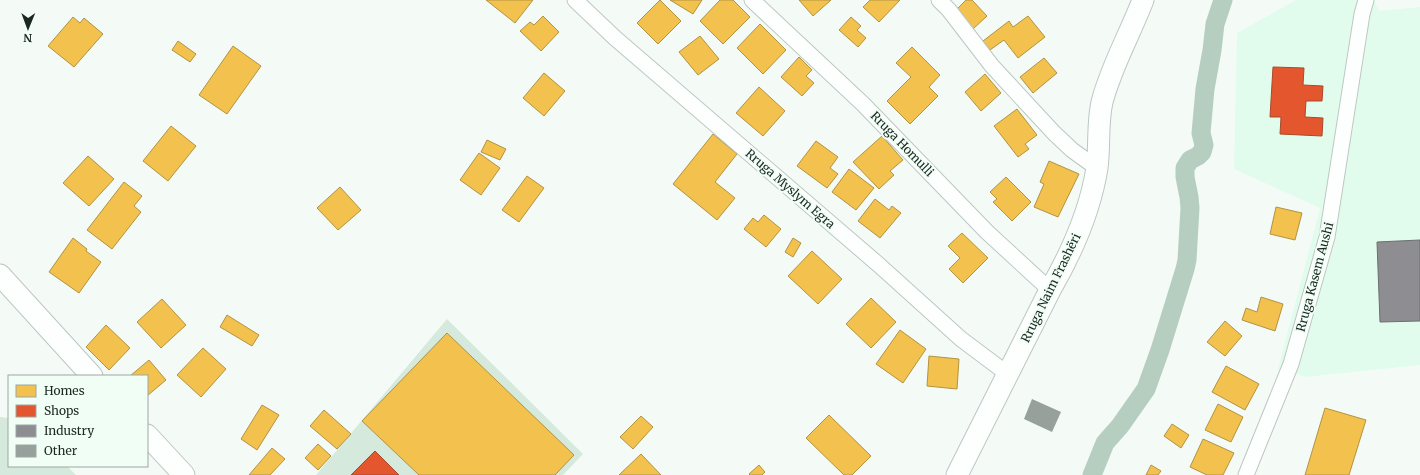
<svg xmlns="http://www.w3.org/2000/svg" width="1420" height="475" viewBox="0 0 1420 475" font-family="Merriweather,serif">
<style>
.built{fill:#e1fcec}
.green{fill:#d5e9dd}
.homes{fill:#f2c14e;stroke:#b29340}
.shops{fill:#e4572e;stroke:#a8492a}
.industry{fill:#8d8d92;stroke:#6b6f70}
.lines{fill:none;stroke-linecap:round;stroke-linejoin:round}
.canal{stroke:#b6cebf;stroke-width:19}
.building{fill:#97a09b}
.street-casing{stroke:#bdc7c1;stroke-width:17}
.secondary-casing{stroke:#bdc7c1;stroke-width:23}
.street{stroke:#fdfefe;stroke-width:15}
.secondary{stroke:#fdfefe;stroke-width:21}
.labels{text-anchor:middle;stroke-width:4;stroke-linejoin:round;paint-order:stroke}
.street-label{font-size:12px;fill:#1b2821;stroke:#f1fef6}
</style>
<rect width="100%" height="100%" fill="#f4fbf7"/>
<path class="built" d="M1296 0H1374L1379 11 1420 7V365L1306 377 1278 369 1320 208 1234 169 1237 33Z"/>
<g class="green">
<path d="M447 319 583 454 563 475H316Z"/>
<path d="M0 417 9 418V466H67L76 475H0Z"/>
</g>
<g class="homes">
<path d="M486 0H533L515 23Z"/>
<path d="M660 0 681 21 658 44 637 23Z"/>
<path d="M670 0H702L693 14Z"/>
<path d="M720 0H733L750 17 723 44 700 21Z"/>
<path d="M799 0H831L813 16Z"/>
<path d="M870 0H900L879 22 863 7Z"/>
<path d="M966 0H972L987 16 973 29 956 10Z"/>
<path d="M543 16 559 32 541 51 520 31 530 22 534 25Z"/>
<path d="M1028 16 1045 37 1018 58 1004 40 990 50 983 41 1009 21 1013 27Z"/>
<path d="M73 17 80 23 84 18 103 34 74 67 48 46Z"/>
<path d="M851 17 861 26 857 30 866 38 858 47 839 30Z"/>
<path d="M760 24 786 50 763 74 737 48Z"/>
<path d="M700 36 719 59 698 75 679 52Z"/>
<path d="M178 41 196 54 190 62 172 50Z"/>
<path d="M233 46 261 66 227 114 199 95Z"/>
<path d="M912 47 940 75 929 87 938 96 910 124 887 101 911 77 896 63Z"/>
<path d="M799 57 812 70 806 76 814 83 802 96 781 77Z"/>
<path d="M1044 58 1057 73 1033 93 1020 77Z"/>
<path d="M544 73 565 91 544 116 523 98Z"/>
<path d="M985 74 1001 93 981 111 965 92Z"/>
<path d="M759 87 785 111 763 136 736 113Z"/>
<path d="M1017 109 1037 135 1025 144 1029 149 1018 157 994 126Z"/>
<path d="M171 126 196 146 168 181 143 161Z"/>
<path d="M713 134 737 154 715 182 735 198 717 220 673 184Z"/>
<path d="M882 136 903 160 890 171 894 175 879 189 853 162Z"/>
<path d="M487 140 506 149 500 160 481 152Z"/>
<path d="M816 141 838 157 830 168 838 174 827 188 797 166Z"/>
<path d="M479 153 500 168 481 195 460 180Z"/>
<path d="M88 156 114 179 89 206 63 183Z"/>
<path d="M1049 161 1079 174 1058 217 1034 207 1044 184 1040 182Z"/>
<path d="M849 169 874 188 856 210 832 192Z"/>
<path d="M527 176 544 188 519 222 502 210Z"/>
<path d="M1006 177 1031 202 1012 221 993 202 997 199 990 192Z"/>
<path d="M124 182 142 196 134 206 141 212 112 249 87 230Z"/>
<path d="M340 187 361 210 338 230 317 208Z"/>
<path d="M875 199 889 210 892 206 901 213 880 238 858 221Z"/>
<path d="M1276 207 1302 213 1295 240 1270 234Z"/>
<path d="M764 215 781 229 766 247 744 229 753 218 758 222Z"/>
<path d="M962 233 988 258 963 283 949 269 960 258 948 246Z"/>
<path d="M73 238 87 249 86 251 101 262 79 293 49 272Z"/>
<path d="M793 238 801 243 793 257 785 252Z"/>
<path d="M812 251 842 279 818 304 788 276Z"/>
<path d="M1261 297 1283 304 1275 331 1242 320 1246 308 1257 312Z"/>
<path d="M871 298 896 322 871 348 846 324Z"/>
<path d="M162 299 186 325 161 348 137 322Z"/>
<path d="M227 315 259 335 252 346 220 327Z"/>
<path d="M1225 321 1242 336 1225 356 1207 342Z"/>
<path d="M106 325 130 348 109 370 86 347Z"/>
<path d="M900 330 926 349 903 383 876 364Z"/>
<path d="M447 333 574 455 555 475H419L362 421Z"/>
<path d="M203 348 226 369 201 397 177 375Z"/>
<path d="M929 356 959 359 957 389 927 386Z"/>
<path d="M149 360 166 380 147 396V376H130Z"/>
<path d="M1226 366 1259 384 1245 410 1212 392Z"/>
<path d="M1218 404 1243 417 1231 442 1205 430Z"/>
<path d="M262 405 279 415 257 450 241 439Z"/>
<path d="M1325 408 1366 420 1349 475H1305Z"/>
<path d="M324 410 351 434 337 449 310 426Z"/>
<path d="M829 415 871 456 852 475H844L806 438Z"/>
<path d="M641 416 653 427 633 449 620 437Z"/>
<path d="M1172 424 1189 435 1181 448 1164 436Z"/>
<path d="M1203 439 1234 453 1223 475H1207L1190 467Z"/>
<path d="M318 444 331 456 318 470 305 458Z"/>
<path d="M272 448 285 459 270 475H249Z"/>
<path d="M641 454 661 475H619Z"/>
<path d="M759 465 765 472 762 475H750L749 474Z"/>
<path d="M1151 465 1161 471 1158 475H1146Z"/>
</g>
<g class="shops">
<path d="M1273 67 1304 68 1303 85 1323 86 1322 101H1306L1305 117 1323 118 1322 136 1280 134 1281 117H1270Z"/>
<path d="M375 451 399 475H351Z"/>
</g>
<path class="industry" d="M1420 240V321L1380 322 1377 242Z"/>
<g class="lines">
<path class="canal" d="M1092 475 1105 443 1120 426 1146 389 1160 350 1185 269 1187 260 1190 208 1189 197 1185 177V168L1190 160 1198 156 1202 152 1204 145 1201 133 1205 89 1212 50 1215 24 1223 0"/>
</g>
<path class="building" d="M1032 399 1061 412 1052 432 1024 419Z"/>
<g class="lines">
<g class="street-casing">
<g id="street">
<path d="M575 0 615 38 879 265 961 339 1009 375"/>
<path d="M752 0 863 104 987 232 1050 290"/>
<path d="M939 0 949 10 992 66 1054 133 1072 150 1097 168"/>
<path d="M1246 475 1291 364 1327 237 1362 14 1366 0"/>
</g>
</g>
<g class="secondary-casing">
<g id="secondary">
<path d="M0 275 92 376"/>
<path d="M147 435 184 475"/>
<path d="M957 475 1050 290C1072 252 1090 212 1097 168 1100 146 1097 124 1102 102 1111 67 1130 34 1143 0"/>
</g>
</g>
<use href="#street" class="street"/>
<use href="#secondary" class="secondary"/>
</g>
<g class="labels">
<g class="street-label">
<text transform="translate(902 144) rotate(46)" y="4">Rruga Homulli</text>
<text transform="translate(790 189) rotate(41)" y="4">Rruga Myslym Egra</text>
<text transform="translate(1315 277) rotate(-75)" y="4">Rruga Kasem Aushi</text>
<text transform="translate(1051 288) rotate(-64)" y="4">Rruga Naim Frashëri</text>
</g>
</g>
<rect x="8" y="375" width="140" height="92" fill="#f1fef6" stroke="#9ba8a1"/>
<rect x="16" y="385" width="20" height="12" fill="#f2c14e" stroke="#9ba8a1"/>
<text x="44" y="395" font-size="12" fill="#1b2821">Homes</text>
<rect x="16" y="405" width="20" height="12" fill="#e4572e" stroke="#9ba8a1"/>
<text x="44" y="415" font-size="12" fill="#1b2821">Shops</text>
<rect x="16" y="425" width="20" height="12" fill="#8d8d92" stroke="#9ba8a1"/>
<text x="44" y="435" font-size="12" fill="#1b2821">Industry</text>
<rect x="16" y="445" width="20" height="12" fill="#97a09b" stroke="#9ba8a1"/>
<text x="44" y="455" font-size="12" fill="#1b2821">Other</text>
<g transform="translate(28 28) rotate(181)" stroke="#f1fef6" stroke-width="3" paint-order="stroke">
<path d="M0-3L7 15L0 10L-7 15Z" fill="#1b2821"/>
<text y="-6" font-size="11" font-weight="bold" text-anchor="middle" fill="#1b2821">N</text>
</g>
</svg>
